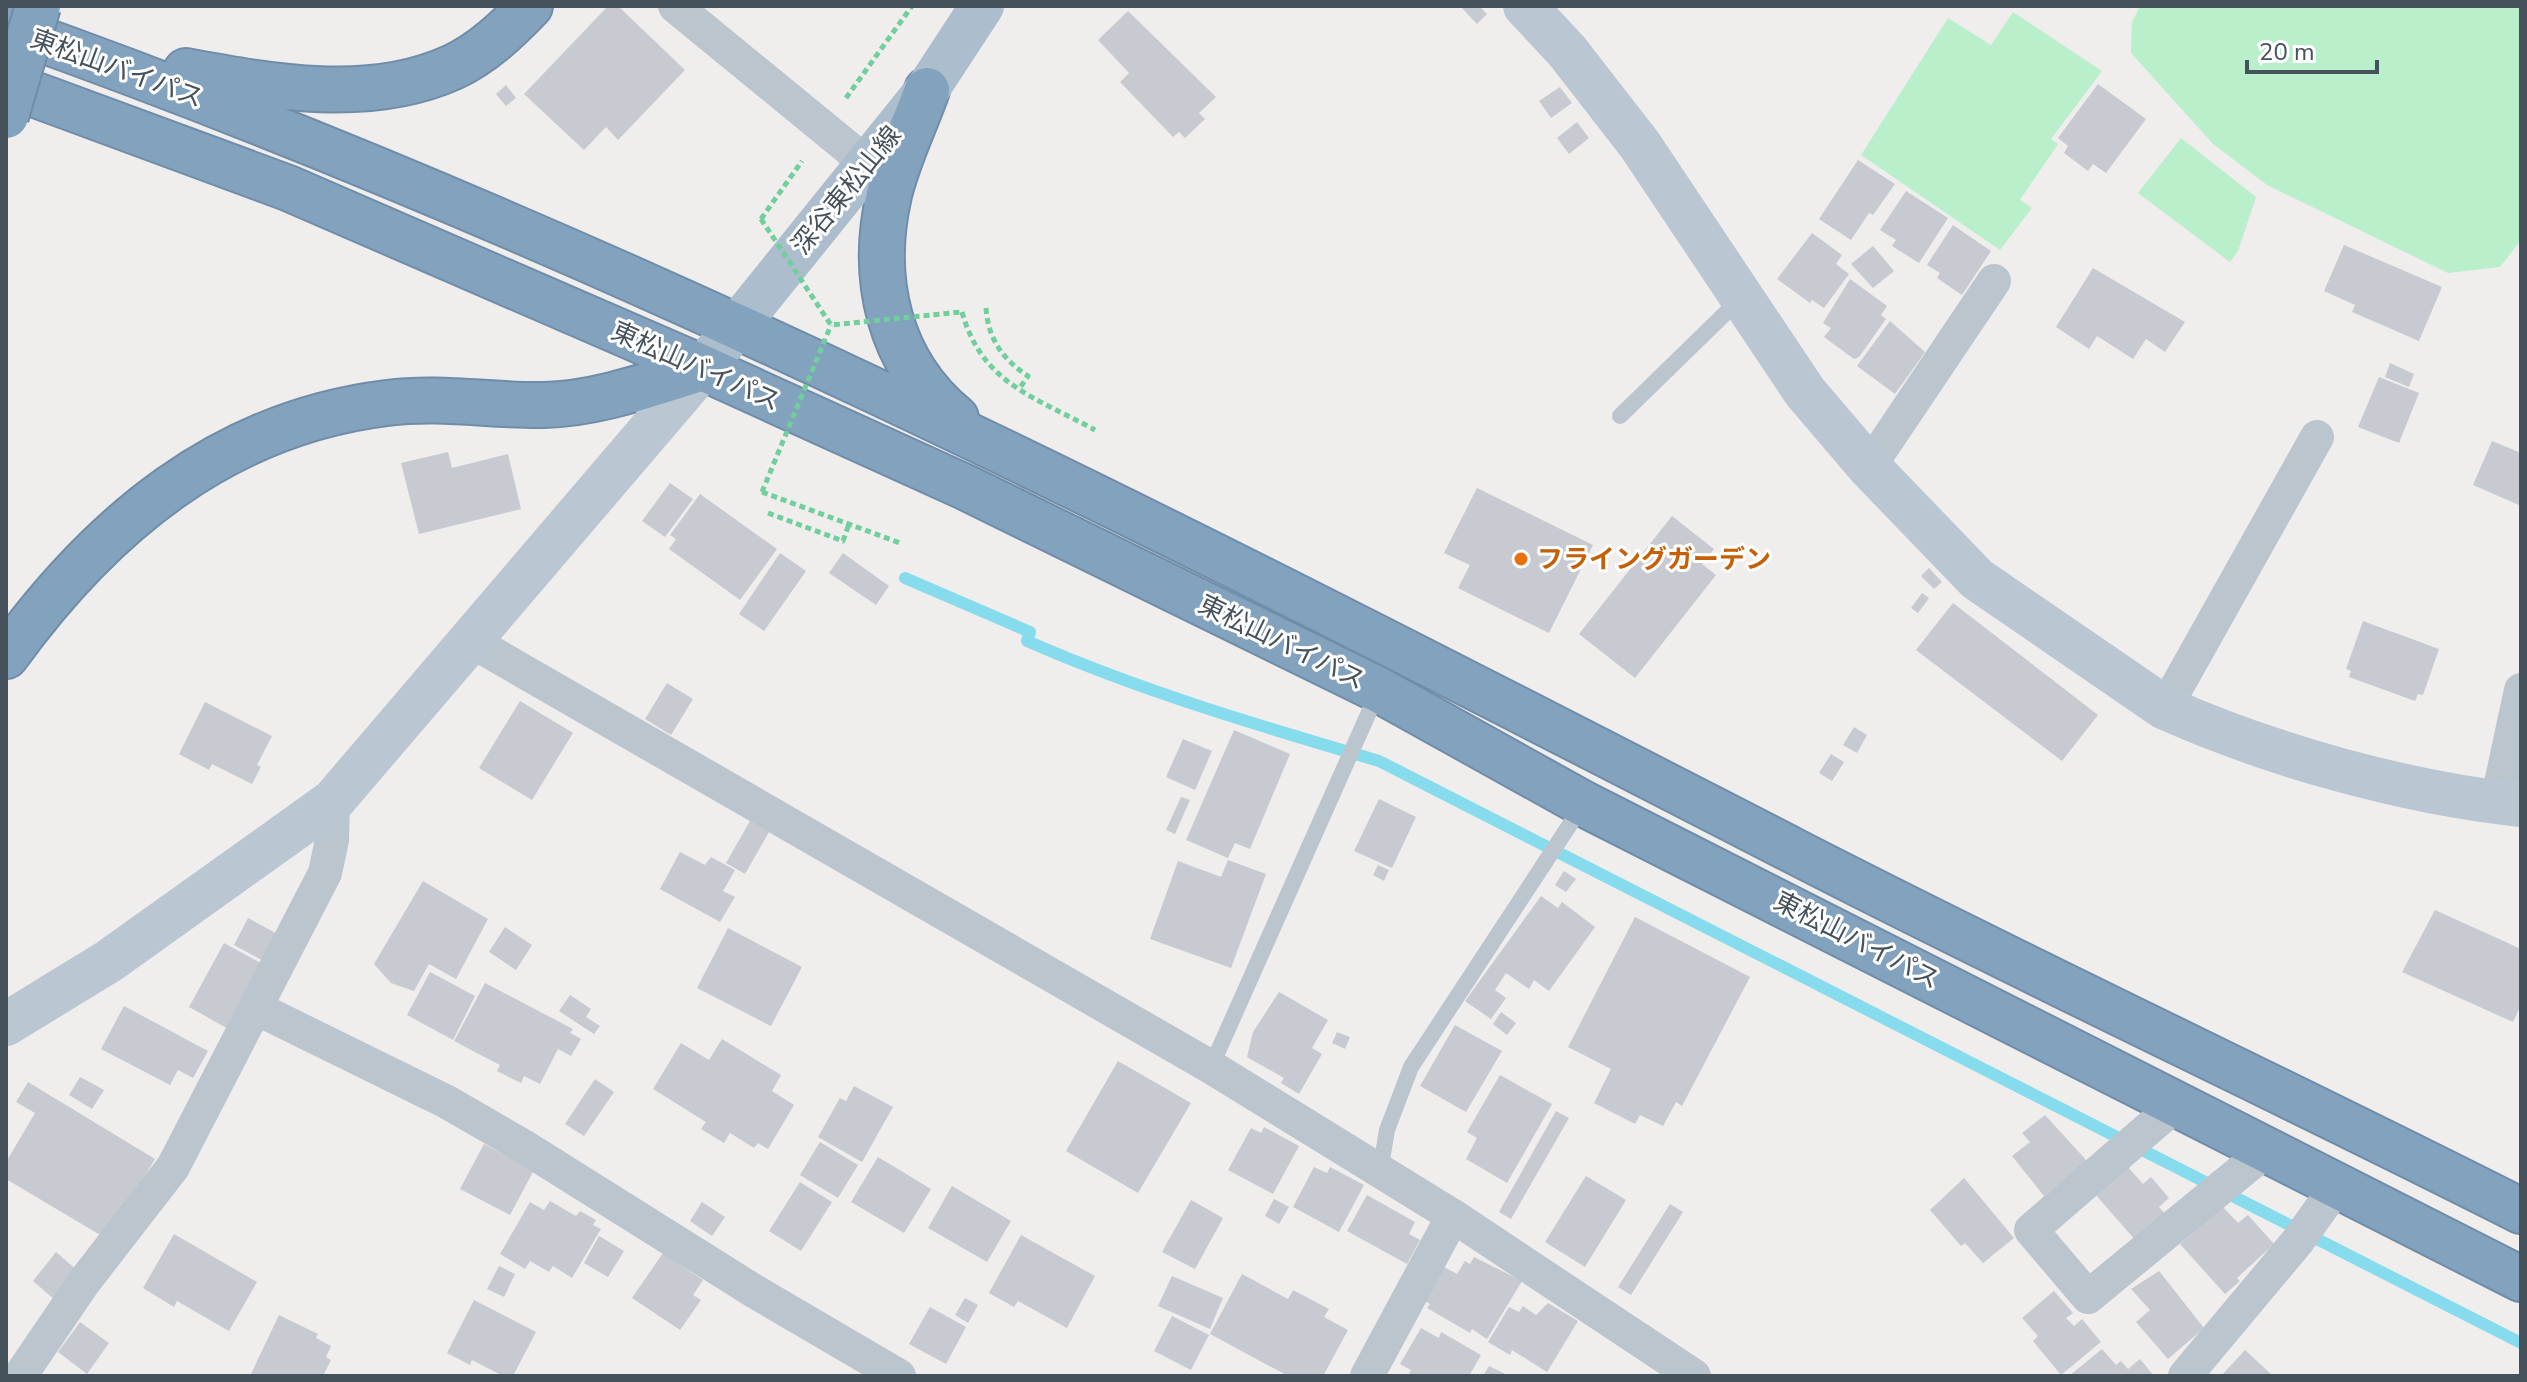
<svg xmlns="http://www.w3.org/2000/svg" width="2527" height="1382" viewBox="0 0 2527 1382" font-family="'Nunito Sans','Noto Sans JP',sans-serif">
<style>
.green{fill:#baefcc}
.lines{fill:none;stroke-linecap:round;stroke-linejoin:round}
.stream{stroke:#86dced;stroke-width:12}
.building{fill:#c7cad0}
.highway-casing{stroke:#6f8da9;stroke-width:48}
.path{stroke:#71ce9d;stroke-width:5;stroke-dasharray:6 4;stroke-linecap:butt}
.lane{stroke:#bbc5cd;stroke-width:16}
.street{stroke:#bbc5cd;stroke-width:34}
.secondary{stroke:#bac7d2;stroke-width:44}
.primary{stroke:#acbecd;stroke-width:44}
.highway{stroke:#83a2be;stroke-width:44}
.highway-bridge-casing{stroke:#6f8da9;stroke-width:48;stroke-linecap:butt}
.path-bridge{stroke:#71ce9d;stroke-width:5;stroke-dasharray:6 4;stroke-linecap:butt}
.highway-bridge{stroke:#83a2be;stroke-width:44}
.food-dot{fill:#e8710a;stroke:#fff;stroke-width:3}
.labels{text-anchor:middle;stroke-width:6;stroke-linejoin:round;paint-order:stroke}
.street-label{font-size:26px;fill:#45515b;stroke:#fff}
.food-label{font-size:26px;font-weight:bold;fill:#c56008;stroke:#fff;text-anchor:start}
</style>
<rect width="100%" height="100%" fill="#f0eded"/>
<g class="green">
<path d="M2140 6H2521V240L2500 267 2448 273 2267 185 2213 144 2131 53 2132 22Z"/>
<path d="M2013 12 2102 71 2051 139 2058 144 2020 200 2032 208 2000 250 1861 155 1948 18 1991 45Z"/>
<path d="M2181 138 2256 197 2238 251 2230 262 2138 193Z"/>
</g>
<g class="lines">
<path class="stream" d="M905 578 1030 632 1027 641C1141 691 1260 726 1379 761L2521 1343"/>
</g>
<g class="building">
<path d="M608 6H618L685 70 618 140 606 127 584 150 524 94Z"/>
<path d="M1460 6H1479L1487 14 1477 24Z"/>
<path d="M1128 11 1216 97 1199 113 1205 119 1185 138 1179 132 1173 137 1120 82 1129 73 1098 40Z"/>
<path d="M2098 84 2146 119 2106 173 2093 164 2088 171 2064 153 2068 146 2058 138Z"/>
<path d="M506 85 516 98 506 106 496 94Z"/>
<path d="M1560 87 1572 103 1551 118 1539 101Z"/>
<path d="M1577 122 1589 138 1569 154 1557 138Z"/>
<path d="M1858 160 1895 184 1873 215 1869 213 1851 240 1819 219Z"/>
<path d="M1906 191 1948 218 1919 263 1892 246 1896 240 1880 230Z"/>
<path d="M1953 225 1991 251 1962 295 1937 278 1940 273 1927 265Z"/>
<path d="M1812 233 1842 255 1836 264 1849 274 1824 308 1812 300 1810 303 1777 279Z"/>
<path d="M2344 245 2442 287 2419 341 2352 312 2355 305 2324 291Z"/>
<path d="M1873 246 1894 271 1873 288 1851 264Z"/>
<path d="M2093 268 2185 322 2165 352 2146 339 2133 359 2097 336 2089 349 2056 327Z"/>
<path d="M1850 279 1887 306 1881 315 1886 319 1859 357 1854 359 1824 337 1831 328 1823 323Z"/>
<path d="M1890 321 1925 352 1895 394 1857 366Z"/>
<path d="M2390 363 2414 374 2409 387 2385 377Z"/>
<path d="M2379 377 2419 393 2399 443 2358 427Z"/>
<path d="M2492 441 2521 453V506L2473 485Z"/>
<path d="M448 452 452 468 508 454 521 509 419 534 401 463Z"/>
<path d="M670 483 693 499 665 537 642 521Z"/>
<path d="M1477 488 1593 545 1549 633 1458 588 1470 565 1444 553Z"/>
<path d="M700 494 777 549 740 600 669 549 676 539 670 535Z"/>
<path d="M1672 516 1714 549 1702 564 1716 575 1635 678 1579 634Z"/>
<path d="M780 553 806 571 764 631 739 614Z"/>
<path d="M843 553 889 586 876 605 829 573Z"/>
<path d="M1929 568 1942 582 1934 589 1921 576Z"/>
<path d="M1922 593 1929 598 1918 613 1911 608Z"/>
<path d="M1953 603 2098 715 2062 761 1916 650Z"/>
<path d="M2363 621 2439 649 2423 695 2418 694 2415 701 2349 677 2351 671 2346 669Z"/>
<path d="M667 683 693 699 671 735 645 719Z"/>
<path d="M520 701 573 733 532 800 479 768Z"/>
<path d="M205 702 272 736 257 765 261 767 252 784 212 764 209 770 179 754Z"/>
<path d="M1854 727 1867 735 1857 753 1843 745Z"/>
<path d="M1234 730 1290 754 1250 849 1235 843 1228 858 1186 840Z"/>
<path d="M1183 739 1212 751 1195 790 1166 777Z"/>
<path d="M1831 754 1844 762 1832 781 1819 773Z"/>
<path d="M1181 797 1190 800 1175 834 1166 830Z"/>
<path d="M1379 799 1416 817 1392 868 1354 851Z"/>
<path d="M750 821 769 832 745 874 726 863Z"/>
<path d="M680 852 705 865 711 857 735 870 723 891 735 897 720 922 660 889Z"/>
<path d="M1228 860 1266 874 1231 968 1150 939 1178 861 1221 877Z"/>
<path d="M1378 865 1389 870 1384 881 1373 875Z"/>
<path d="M1564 871 1576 879 1566 892 1555 885Z"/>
<path d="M423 881 488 919 456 979 429 964 414 991 391 983 374 964Z"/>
<path d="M1541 896 1558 908 1562 902 1595 927 1549 991 1534 980 1529 989 1506 973 1495 990 1506 998 1491 1019 1465 1001Z"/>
<path d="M2435 910 2521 949V1005L2513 1022 2402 972Z"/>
<path d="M1635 917 1750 977 1682 1106 1676 1102 1663 1126 1640 1115 1635 1124 1594 1103 1611 1069 1568 1047Z"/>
<path d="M248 918 283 937 269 964 234 945Z"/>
<path d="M505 927 532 945 516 970 489 952Z"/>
<path d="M728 928 802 967 771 1026 697 988Z"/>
<path d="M224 943 268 967 232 1031 189 1007Z"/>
<path d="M430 972 475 996 453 1040 407 1015Z"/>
<path d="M485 983 573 1029 570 1033 581 1039 571 1056 558 1049 540 1084 524 1076 521 1083 497 1071 500 1065 454 1041Z"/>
<path d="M1279 992 1328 1020 1312 1048 1322 1054 1299 1094 1281 1083 1284 1078 1247 1057 1253 1032Z"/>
<path d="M570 995 591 1009 586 1017 600 1026 594 1034 559 1011Z"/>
<path d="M124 1006 208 1051 193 1078 178 1070 170 1085 101 1049Z"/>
<path d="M1501 1012 1516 1023 1507 1035 1493 1024Z"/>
<path d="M1455 1025 1502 1051 1466 1112 1420 1086Z"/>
<path d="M1337 1032 1350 1037 1345 1049 1332 1043Z"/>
<path d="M722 1039 781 1075 772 1091 794 1105 768 1149 758 1143 754 1148 730 1133 724 1143 701 1129 706 1122 653 1089 681 1043 709 1060Z"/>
<path d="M1118 1061 1191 1103 1138 1193 1066 1151Z"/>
<path d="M1500 1075 1552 1104 1507 1183 1466 1159 1477 1138 1467 1132Z"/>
<path d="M80 1077 104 1090 92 1109 69 1095Z"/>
<path d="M595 1079 614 1092 584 1136 565 1124Z"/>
<path d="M28 1082 155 1159 107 1239 6 1179V1162L35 1113 16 1102Z"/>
<path d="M854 1086 893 1107 862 1162 818 1137 840 1098 846 1101Z"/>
<path d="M1556 1111 1569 1118 1511 1219 1499 1212Z"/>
<path d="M2045 1115 2087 1161 2044 1196 2012 1156 2030 1142 2022 1133Z"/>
<path d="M1264 1127 1299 1146 1273 1194 1228 1170 1251 1128 1261 1133Z"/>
<path d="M820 1142 858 1165 838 1198 800 1175Z"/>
<path d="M484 1144 534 1170 510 1215 460 1189Z"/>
<path d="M878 1157 931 1189 904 1233 851 1202Z"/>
<path d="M2127 1166 2143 1184 2151 1177 2169 1198 2159 1207 2167 1216 2137 1242 2095 1194Z"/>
<path d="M1314 1167 1327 1173 1330 1167 1364 1185 1339 1232 1293 1207Z"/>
<path d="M1586 1176 1626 1200 1585 1267 1545 1242Z"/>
<path d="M1964 1178 2014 1238 1983 1263 1965 1243 1961 1246 1930 1210Z"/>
<path d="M800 1182 832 1202 801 1251 769 1231Z"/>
<path d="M952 1186 1011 1221 987 1262 928 1228Z"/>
<path d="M1367 1195 1415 1222 1409 1234 1420 1240 1407 1264 1347 1231Z"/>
<path d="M1274 1199 1289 1207 1279 1224 1265 1216Z"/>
<path d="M1191 1200 1223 1218 1195 1269 1162 1252Z"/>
<path d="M550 1201 576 1216 580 1211 596 1220 593 1225 601 1229 572 1278 553 1266 549 1272 530 1261 525 1269 500 1254 530 1202 544 1210Z"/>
<path d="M702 1202 725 1217 712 1236 690 1221Z"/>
<path d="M1670 1204 1683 1212 1631 1295 1618 1287Z"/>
<path d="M2223 1207 2238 1223 2248 1215 2274 1244 2237 1278 2240 1281 2225 1294 2180 1244Z"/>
<path d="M174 1234 257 1282 229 1331 177 1301 174 1307 143 1288Z"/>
<path d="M1021 1235 1095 1276 1067 1328 1018 1301 1014 1307 989 1293Z"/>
<path d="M599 1236 624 1251 608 1277 584 1263Z"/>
<path d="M56 1252 79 1272 55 1300 33 1281Z"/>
<path d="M663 1253 703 1280 693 1295 701 1300 680 1330 632 1298Z"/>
<path d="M1474 1257 1522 1281 1487 1339 1472 1329 1470 1333 1427 1308 1430 1304 1425 1301 1444 1267 1457 1274 1465 1261 1470 1264Z"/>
<path d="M499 1266 515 1274 504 1297 487 1289Z"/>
<path d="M2159 1271 2204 1328 2168 1359 2136 1322 2150 1310 2131 1289Z"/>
<path d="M1242 1274 1288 1299 1293 1290 1329 1309 1324 1317 1348 1330 1323 1376H1288L1210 1334Z"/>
<path d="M1172 1276 1223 1298 1210 1329 1158 1306Z"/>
<path d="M2054 1291 2073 1313 2066 1318 2074 1326 2082 1319 2101 1342 2061 1375 2033 1341 2038 1336 2022 1318Z"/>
<path d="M965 1298 978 1305 968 1323 955 1315Z"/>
<path d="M474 1300 536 1332 513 1376H503L472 1360 470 1365 447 1353Z"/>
<path d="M1548 1303 1578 1321 1547 1372 1512 1350 1510 1355 1488 1342 1509 1307 1519 1312 1523 1306 1536 1315Z"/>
<path d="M930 1307 966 1327 946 1364 909 1344Z"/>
<path d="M279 1315 318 1334 316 1338 331 1346 326 1357 331 1360 323 1376H250Z"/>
<path d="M1172 1316 1209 1335 1191 1370 1154 1351Z"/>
<path d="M80 1322 109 1343 87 1374 58 1352Z"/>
<path d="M1421 1328 1439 1338 1441 1332 1481 1355 1469 1376H1408L1411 1370 1400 1364Z"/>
<path d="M2102 1349 2116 1365 2121 1361 2128 1369 2140 1359 2154 1376H2069Z"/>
<path d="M2245 1350 2273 1376H2221Z"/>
<path d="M1489 1366 1509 1376H1483Z"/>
</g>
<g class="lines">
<g class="highway-casing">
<g id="highway">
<path d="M6 27C626 247 1210 551 1794 851 2035 975 2280 1089 2521 1211"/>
<path d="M186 71C272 87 370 105 453 67 483 53 508 29 530 6"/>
<path d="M6 84 288 188 703 368 965 487 1379 690 1584 804 2521 1279"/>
<path d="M927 90C915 124 897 160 889 195 870 278 888 362 956 418"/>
<path d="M6 656C101 525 222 423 387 403 440 396 492 406 544 405 598 404 653 383 703 368"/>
</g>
</g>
<g class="path">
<path d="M846 98 912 6"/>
<path d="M761 219 802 161"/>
<path d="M986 308C988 338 1002 359 1028 376L1019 389"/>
<path d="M962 312C982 384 1035 397 1095 430"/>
<path d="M762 492 900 543"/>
<path d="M768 513 843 541 849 524"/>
</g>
<g class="lane">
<path d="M1620 416 1739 300"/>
<path d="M1211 1067 1378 692"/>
<path d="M1380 1172 1387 1130 1411 1067 1582 806"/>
</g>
<g class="street">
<path d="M675 6 869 165"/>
<path d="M1869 467 1994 281"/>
<path d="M471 641 1211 1067 1453 1216 1694 1376"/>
<path d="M2165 708 2317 437"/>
<path d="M2497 802 2521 690"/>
<path d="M258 1009 447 1102 523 1146 754 1291 899 1376"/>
<path d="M2177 1104 2031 1230 2088 1297 2267 1150"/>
<path d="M20 1376 84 1282 173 1167 325 873 332 840 333 801"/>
<path d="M1367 1376 1453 1216"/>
<path d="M2185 1376 2297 1242 2337 1186"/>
</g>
<g class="secondary">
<path d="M1525 6 1567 51 1640 145 1805 392 1869 467 1977 579 2165 708C2271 755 2405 793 2521 805"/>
<path d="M6 1024 109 961 333 801 703 368"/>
</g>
<path class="primary" d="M703 368 927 90 982 6"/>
<use href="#highway" class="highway"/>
<g class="highway-bridge-casing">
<path id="highway-bridge" d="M6 116 38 6"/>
</g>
<g class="path-bridge">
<path d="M761 219 831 325 962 312"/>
<path d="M762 492 831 325"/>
</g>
<use href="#highway-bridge" class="highway-bridge"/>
</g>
<circle class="food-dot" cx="1521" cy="559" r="8"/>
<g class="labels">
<g class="street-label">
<text transform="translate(117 68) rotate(20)" y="9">東松山バイパス</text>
<text transform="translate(846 190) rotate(-51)" y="9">深谷東松山線</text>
<text transform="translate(696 366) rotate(24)" y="9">東松山バイパス</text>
<text transform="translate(1282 642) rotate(26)" y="9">東松山バイパス</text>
<text transform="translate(1857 940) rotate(27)" y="9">東松山バイパス</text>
</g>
<g class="food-label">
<text x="1537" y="568">フライングガーデン</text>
</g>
</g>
<rect width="2527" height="1382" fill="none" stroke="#45515b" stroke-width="16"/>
<path d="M2247 60v12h130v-12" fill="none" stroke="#45515b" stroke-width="4"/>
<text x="2259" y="60" font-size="24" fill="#45515b" stroke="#ffffff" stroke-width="6" paint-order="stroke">20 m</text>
</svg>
